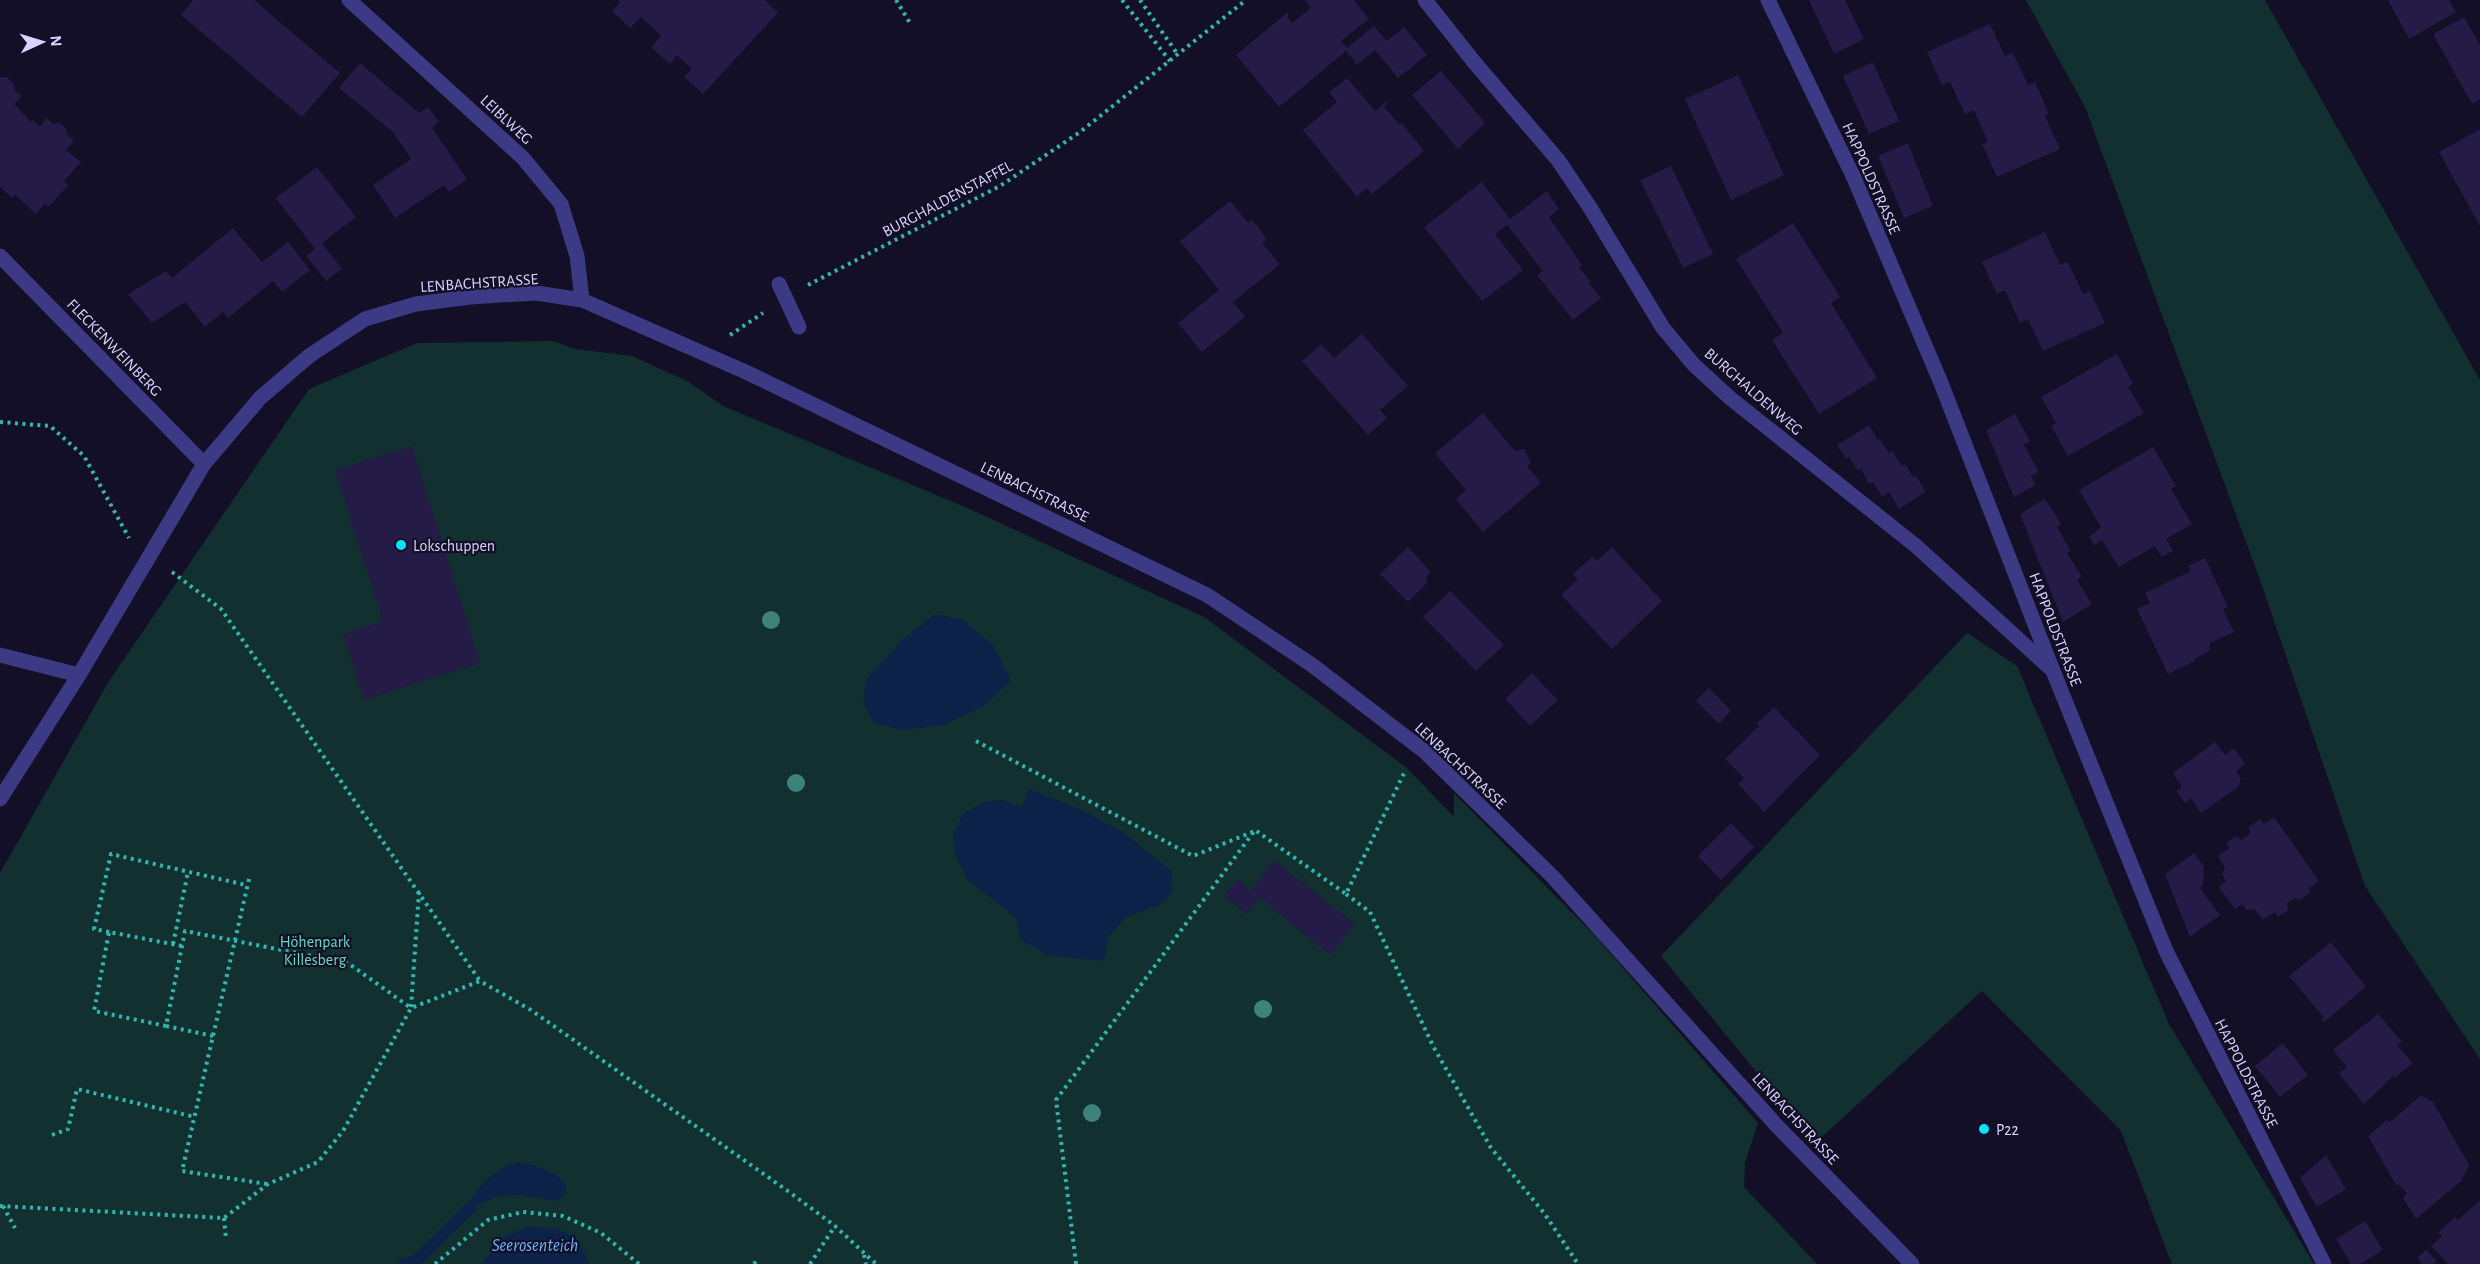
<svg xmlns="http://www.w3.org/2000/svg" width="2480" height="1264" viewBox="0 0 2480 1264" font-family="'Alegreya Sans',sans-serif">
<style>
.green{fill:#12302f}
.water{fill:#0c2248}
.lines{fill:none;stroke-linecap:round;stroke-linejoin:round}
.stream{stroke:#0c2248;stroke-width:12}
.building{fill:#241b47}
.path{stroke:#2fb8b0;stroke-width:4;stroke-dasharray:3 4.5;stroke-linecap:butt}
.minor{stroke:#3d3a85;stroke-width:15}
.tree{fill:#3d827b}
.poi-dot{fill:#00e5ff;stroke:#130f26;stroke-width:2}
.labels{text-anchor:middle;stroke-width:4.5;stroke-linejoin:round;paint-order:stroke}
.street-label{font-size:16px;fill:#d9d4ff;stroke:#130f26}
.poi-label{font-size:16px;fill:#d9d4ff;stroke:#130f26;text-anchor:start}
.park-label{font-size:16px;fill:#5fe0c0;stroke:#130f26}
.water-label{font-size:18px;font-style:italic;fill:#62b6ff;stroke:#130f26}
</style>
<rect width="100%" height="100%" fill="#130f26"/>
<g class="green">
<path d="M2026 0H2265L2480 380V1059L2365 886 2259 577 2085 107Z"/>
<path d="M553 341 575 349 632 356 689 382 723 406 963 506 1204 617 1407 768 1454 817V793L1597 938 1758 1123 1745 1163 1744 1187 1817 1264H0V873L109 681 309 389 417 343Z"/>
<path d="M1967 633 2017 666 2169 1024 2314 1264H2172L2121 1131 1982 991 1815 1143 1661 956Z"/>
</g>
<g class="water">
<path d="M935 614 963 620 994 646 1011 681 981 708 942 725 903 730 874 723 863 703 867 678 902 640Z"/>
<path d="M1029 789 1082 810 1123 832 1171 871 1172 891 1162 904 1126 917 1108 937 1104 961 1047 955 1021 940 1016 918 967 879 955 854 953 833 964 813 985 802 1003 800 1022 807Z"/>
<path d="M519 1162C537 1166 553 1170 566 1184V1193L557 1201 519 1195 498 1196 471 1207 469 1204C479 1183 498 1167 519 1162Z"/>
<path d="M526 1227C558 1227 578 1229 589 1264H482L500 1239Z"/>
</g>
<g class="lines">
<path class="stream" d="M404 1264 416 1261 471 1207"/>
</g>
<g class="building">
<path d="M193 0H254L340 73 302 117 181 15Z"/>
<path d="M617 0H765L778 13 703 94 684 77 692 69 677 55 670 64 651 47 661 36 641 17 630 28 612 11 620 2Z"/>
<path d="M1308 0H1354L1369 19 1341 41 1347 48 1374 26 1387 41 1404 27 1427 55 1398 78 1375 50 1357 65 1346 51 1279 107 1236 55 1288 12 1289 14 1287 17 1292 23 1311 8 1306 2Z"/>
<path d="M1809 0H1845L1864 39 1834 54Z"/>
<path d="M2388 0H2449L2456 12 2409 39Z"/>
<path d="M2464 17 2480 45V99L2472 104 2433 34Z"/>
<path d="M1990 24 2005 56 2013 53 2028 85 2035 82 2049 114 2045 116 2060 149 1997 177 1982 144 1988 142 1974 110 1965 114 1950 82 1942 85 1927 52Z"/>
<path d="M1873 62 1899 121 1869 134 1843 76Z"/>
<path d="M360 63 419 113 428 107 439 122 432 128 467 179 449 192 444 185 395 218 373 185 411 159 393 132 339 88Z"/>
<path d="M1441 71 1485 123 1458 149 1412 95Z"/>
<path d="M1738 75 1784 175 1731 200 1685 99Z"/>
<path d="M0 77H7L14 84 15 91 22 96 14 104 31 122 33 120 40 127 47 118 53 124 60 123 66 129 67 135 74 141 66 150 81 162 64 181 68 185 49 207 45 203 36 214 15 195 12 198 0 187Z"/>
<path d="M1347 78 1375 111 1386 102 1387 104 1384 107 1400 125 1402 123 1424 151 1372 194 1367 188 1357 197 1303 130 1337 102 1329 92Z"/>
<path d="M2480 129V226L2439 152Z"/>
<path d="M1908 143 1933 206 1904 218 1878 156Z"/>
<path d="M1671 166 1713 254 1683 268 1640 180Z"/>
<path d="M317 167 356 217 322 243 342 269 326 281 306 256 315 249 276 198Z"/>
<path d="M1482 182 1510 219 1547 191 1559 209 1549 217 1582 265 1579 267 1591 282 1589 283 1601 298 1573 320 1537 275 1543 271 1507 225 1495 234 1523 270 1482 301 1424 227Z"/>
<path d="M1230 201 1248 223 1251 220 1257 225 1266 239 1262 243 1280 264 1233 302 1245 317 1202 352 1178 323 1219 290 1180 241Z"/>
<path d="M1793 223 1840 297 1831 303 1877 378 1819 414 1772 340 1783 333 1736 259Z"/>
<path d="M233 228 262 262 288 242 310 270 282 292 273 281 228 318 223 312 205 327 185 302 152 323 128 294 166 271 172 278Z"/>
<path d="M2045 232 2060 265 2068 262 2083 294 2090 291 2105 323 2043 351 2028 319 2020 323 2005 290 1997 294 1982 262Z"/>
<path d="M1362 334 1408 386 1380 410 1387 418 1368 435 1302 361 1321 344 1334 358Z"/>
<path d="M2117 354 2133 384 2128 387 2144 413 2068 456 2051 426 2056 423 2041 397Z"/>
<path d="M1483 413 1515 451 1524 449 1531 463 1527 466 1541 483 1483 532 1456 499 1466 490 1435 453Z"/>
<path d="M2015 414 2030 441 2024 445 2039 472 2031 476 2036 485 2014 497 1986 430Z"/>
<path d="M1869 425 1878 440 1880 439 1889 453 1892 451 1902 466 1905 464 1913 477 1916 476 1926 492 1899 509 1889 492 1882 497 1873 482 1869 484 1861 469 1858 471 1849 457 1846 459 1837 445Z"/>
<path d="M412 446 480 663 364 700 343 634 383 621 335 470Z"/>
<path d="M2153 447 2176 486 2171 489 2192 524 2166 539 2173 551 2162 557 2155 546 2119 567 2102 540 2094 545 2089 537 2101 527 2079 490Z"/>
<path d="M2045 499 2061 524 2057 527 2071 551 2067 553 2082 577 2077 580 2092 604 2063 622 2020 514Z"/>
<path d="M1408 547 1431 572 1426 577 1427 583 1408 602 1380 574Z"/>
<path d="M1612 547 1662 601 1612 649 1561 595 1578 579 1573 574 1593 556 1597 561Z"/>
<path d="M2205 558 2228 607 2223 609 2234 632 2210 643 2209 651 2194 659 2195 661 2168 674 2137 609 2150 603 2145 593 2191 571 2188 566Z"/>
<path d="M1450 591 1504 645 1476 671 1423 617Z"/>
<path d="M1532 673 1558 700 1530 726 1505 699Z"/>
<path d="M1709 688 1731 711 1719 724 1696 701Z"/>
<path d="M1774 707 1820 755 1764 812 1738 784 1744 778 1725 759 1759 726 1757 723Z"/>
<path d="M2215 742 2225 755 2234 748 2245 764 2236 771 2241 778 2238 787 2201 813 2191 798 2185 803 2176 791 2182 787 2173 773Z"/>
<path d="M2274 817 2319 881 2309 888 2311 892 2300 900 2295 898 2287 903 2288 910 2278 917 2275 912 2263 920 2255 909 2247 910 2242 904 2235 909 2219 887 2226 881 2222 874 2225 868 2218 856 2229 848 2226 843 2235 836 2242 840 2250 834 2249 827 2260 819 2264 824Z"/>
<path d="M1731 823 1754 847 1721 880 1698 856Z"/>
<path d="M2194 853 2204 867 2203 885 2200 888 2220 915 2190 937 2165 874Z"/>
<path d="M1274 860 1355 924 1330 955 1259 897 1247 914 1224 896 1237 879 1251 891Z"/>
<path d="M2331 942 2366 987 2324 1022 2322 1019 2324 1018 2291 978 2288 977Z"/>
<path d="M2378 1014 2402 1042 2397 1045 2413 1063 2395 1078 2393 1076 2364 1104 2339 1074 2347 1067 2333 1050Z"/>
<path d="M2283 1043 2308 1075 2280 1097 2255 1066Z"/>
<path d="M2421 1095 2433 1102 2469 1165 2461 1181 2416 1219 2403 1198 2407 1193 2398 1184 2396 1185 2368 1136 2387 1120 2390 1122Z"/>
<path d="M2326 1155 2346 1189 2317 1207 2300 1178Z"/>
<path d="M2480 1200V1264H2448L2431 1246 2442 1236 2439 1232 2455 1217 2458 1220Z"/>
<path d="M2365 1221 2383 1250 2360 1264H2351L2336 1239Z"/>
<path d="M2426 1250 2437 1261 2433 1264H2422L2417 1258Z"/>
</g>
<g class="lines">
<g class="path">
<path d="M896 0 910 23"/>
<path d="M1122 0 1170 61"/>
<path d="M1140 0 1178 55"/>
<path d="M808 285 1000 186 1080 132 1246 0"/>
<path d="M730 335 763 313"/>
<path d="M0 422 50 426 84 456 129 538"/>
<path d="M172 572 221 609 480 981"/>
<path d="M976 741 1193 856 1255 831"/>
<path d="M249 879 182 1171 267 1184"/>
<path d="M1346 894 1370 912 1433 1046 1491 1148 1544 1213 1578 1264"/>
<path d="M109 932 94 929 111 854 246 885"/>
<path d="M173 944 188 872"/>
<path d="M411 1007 419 892"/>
<path d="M166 1026 94 1011 109 932 182 946"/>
<path d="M213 1036 166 1026 185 931 348 963 411 1008"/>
<path d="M52 1135 68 1129 77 1089 195 1117"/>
<path d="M0 1206 224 1218 268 1184 318 1162 343 1131 411 1008 480 981 531 1010 792 1194 835 1226 876 1264"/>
<path d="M3 1206 15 1228"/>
<path d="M224 1218 226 1239"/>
<path d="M864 1255 866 1264"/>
<path d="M435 1264 488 1220 523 1212 563 1216 601 1233 639 1264"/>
<path d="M754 1264 758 1258"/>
<path d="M810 1264 835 1226"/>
<path d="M1076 1264 1056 1100 1255 830 1346 894 1405 771"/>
</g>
<g class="minor">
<path d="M349 0 523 158 561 204 577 256 582 300"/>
<path d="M1425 0 1474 62 1558 160 1589 206 1663 328 1694 365 1730 398 1916 546 2050 668"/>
<path d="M1768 0 1854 178 1941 383 2053 671 2166 951 2324 1264"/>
<path d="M0 256 204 464"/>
<path d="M779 284 799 327"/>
<path d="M0 655 79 675"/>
<path d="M0 799 79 675 204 464 260 398 309 356 365 319 416 304 470 297 536 293 582 300 748 373 1207 595 1312 665 1424 751 1552 876 1777 1126 1912 1264"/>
</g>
</g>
<g class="tree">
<circle cx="771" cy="620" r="9"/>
<circle cx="796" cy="783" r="9"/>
<circle cx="1263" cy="1009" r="9"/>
<circle cx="1092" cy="1113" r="9"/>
</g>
<g class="poi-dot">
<circle cx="401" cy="545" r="6"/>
<circle cx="1984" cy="1129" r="6"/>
</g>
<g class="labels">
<g class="street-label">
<text transform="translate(507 119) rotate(43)" y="6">LEIBLWEG</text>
<text transform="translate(1872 178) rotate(66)" y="6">HAPPOLDSTRASSE</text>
<text transform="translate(947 198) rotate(-28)" y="6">BURGHALDENSTAFFEL</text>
<text transform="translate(479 282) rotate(-4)" y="6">LENBACHSTRASSE</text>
<text transform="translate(115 347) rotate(46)" y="6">FLECKENWEINBERG</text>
<text transform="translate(1754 391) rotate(41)" y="6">BURGHALDENWEG</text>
<text transform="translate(1035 491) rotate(26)" y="6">LENBACHSTRASSE</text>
<text transform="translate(2056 629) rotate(69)" y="6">HAPPOLDSTRASSE</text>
<text transform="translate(1461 765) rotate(43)" y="6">LENBACHSTRASSE</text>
<text transform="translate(2247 1073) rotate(63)" y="6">HAPPOLDSTRASSE</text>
<text transform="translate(1796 1118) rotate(47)" y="6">LENBACHSTRASSE</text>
</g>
<g class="poi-label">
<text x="413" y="551">Lokschuppen</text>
<text x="1996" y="1135">P22</text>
</g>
<g class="park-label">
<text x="315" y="947">Höhenpark<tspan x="315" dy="18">Killesberg</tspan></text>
</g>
<g class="water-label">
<text x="535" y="1251">Seerosenteich</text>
</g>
</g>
<g transform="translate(42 42) rotate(86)" stroke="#130f26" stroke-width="4.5" paint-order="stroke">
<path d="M0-4.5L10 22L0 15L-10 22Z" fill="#d9d4ff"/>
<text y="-9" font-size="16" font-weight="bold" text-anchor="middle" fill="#d9d4ff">N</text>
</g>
</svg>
